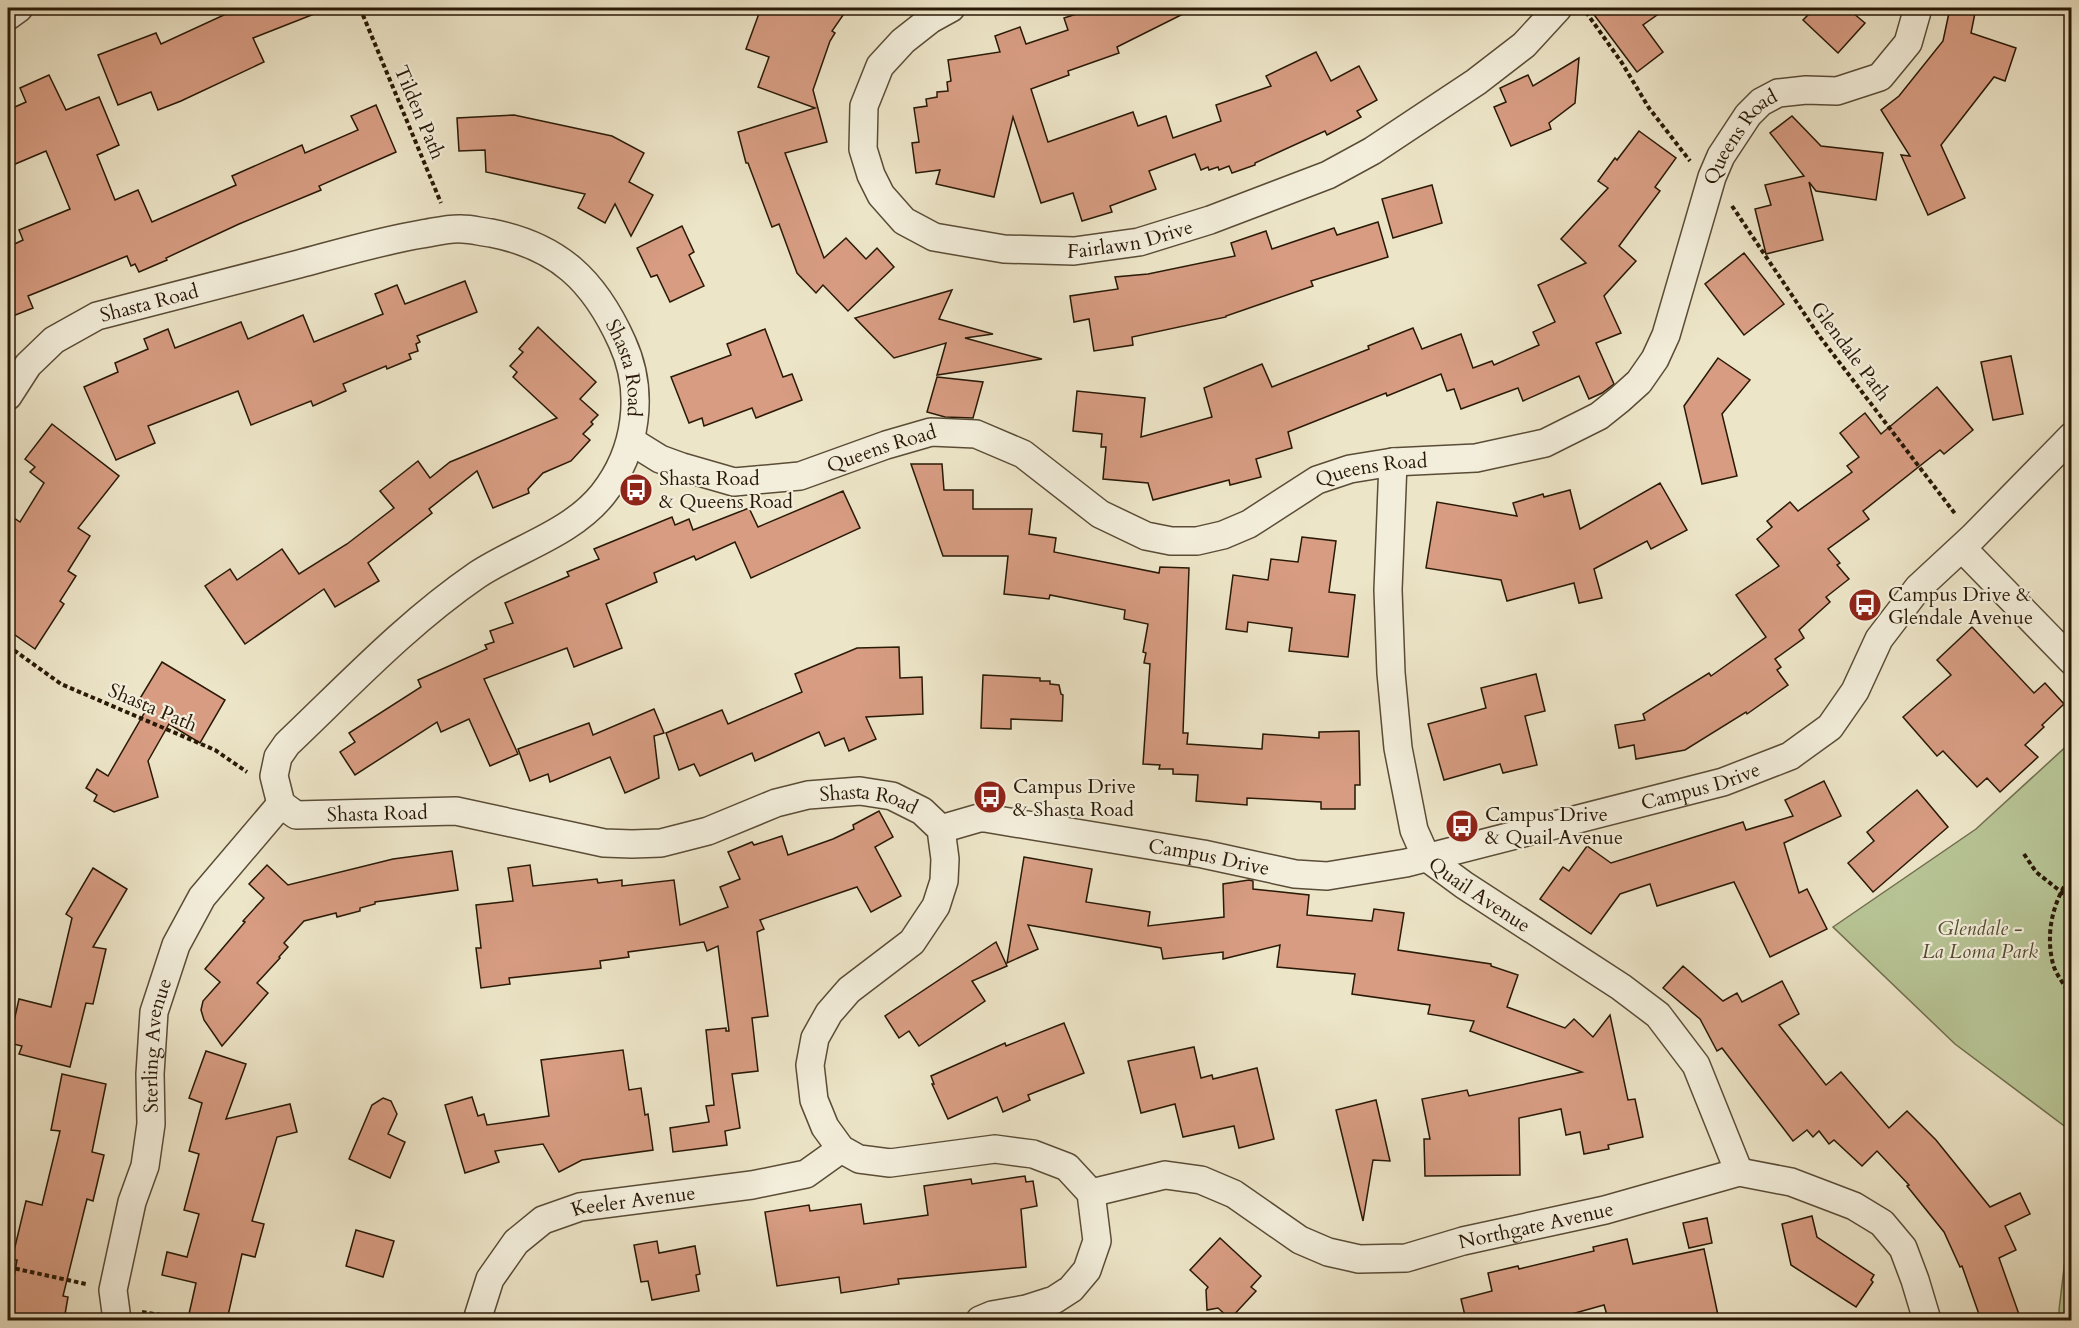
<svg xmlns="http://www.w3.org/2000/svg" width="2079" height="1328" viewBox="0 0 2079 1328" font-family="Cardo,serif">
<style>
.green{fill:#b8c596;stroke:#706f4e;stroke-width:1.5}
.building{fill:#d79c82;stroke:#291906;stroke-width:1.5}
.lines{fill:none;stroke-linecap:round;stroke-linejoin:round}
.minor-casing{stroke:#5a4c36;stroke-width:30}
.path{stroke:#291906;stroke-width:4;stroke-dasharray:4.5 3;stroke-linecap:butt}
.minor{stroke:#f3eedb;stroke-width:27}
.labels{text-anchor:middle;stroke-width:4.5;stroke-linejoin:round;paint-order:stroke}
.street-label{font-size:20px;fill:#291906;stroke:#f3eedb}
.poi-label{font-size:20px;fill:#291906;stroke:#f3eedb;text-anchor:start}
.park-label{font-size:20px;font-style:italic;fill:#544d31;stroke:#f3eedb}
</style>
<rect width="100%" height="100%" fill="#ede5c8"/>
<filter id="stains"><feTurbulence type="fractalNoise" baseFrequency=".00333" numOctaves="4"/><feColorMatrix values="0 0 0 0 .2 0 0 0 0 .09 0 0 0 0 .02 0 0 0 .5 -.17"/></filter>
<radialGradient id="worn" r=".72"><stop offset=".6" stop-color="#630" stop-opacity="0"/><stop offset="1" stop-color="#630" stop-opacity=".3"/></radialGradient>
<g class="green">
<path d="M2071 742V1131L1955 1044 1833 927 1976 829Z"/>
<path d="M2071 1242V1320H2060L2059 1310 2067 1243Z"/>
</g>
<g class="building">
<path d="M239 8H327V9L253 38 264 62 181 101 158 110 151 92 118 105 98 55 156 33 161 44Z"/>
<path d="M761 8H848L832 31 835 33 830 41 813 90 827 142 785 153 824 258 846 238 866 259 877 248 894 267 848 311 823 285 816 293 797 273 779 224 772 227 748 163H746L738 132 815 108 758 87 769 57 746 49Z"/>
<path d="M1095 8H1195L1117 47 1119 53 1068 71 1069 75 1031 89 1048 142 1133 112 1138 126 1166 116 1173 138 1221 121 1216 105 1271 86 1266 76 1316 52 1331 81 1359 66 1377 100 1357 111 1361 117 1327 135 1325 131 1255 163V165L1232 173 1229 166 1219 170 1218 167 1209 170 1208 167 1201 170 1195 154 1149 171 1156 189 1110 206 1112 212 1082 221 1073 193 1041 203 1013 117 994 197 936 184 940 170 916 173 912 143 919 142 914 108 927 106 926 99 937 97V92L948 91 947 82 951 81 948 60 1000 52 995 36 1020 27 1026 44 1068 30 1064 18Z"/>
<path d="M1589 8H1667L1643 25 1663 52 1637 72Z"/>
<path d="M1815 8H1847L1865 23 1838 53 1803 20Z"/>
<path d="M1950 8H1976L1971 33 2016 48 2005 81 1994 77 1941 145 1965 198 1928 215 1901 155 1910 156 1881 110 1899 96 1943 41Z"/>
<path d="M1579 58 1575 103 1549 123 1551 129 1511 146 1494 107 1506 102 1500 88 1528 75 1533 86Z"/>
<path d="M49 75 66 110 99 97 119 145 97 155 115 200 138 190 152 222 236 185 232 176 302 145 305 153 358 130 351 116 376 105 396 152 319 186 321 190 239 224 166 258 167 260 139 272 135 264 131 266 127 256 28 296 33 308 8 318V247L23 240 19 230 70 209 46 151 8 167V110L26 102 20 88Z"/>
<path d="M514 115 612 136 644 153 629 182 653 195 631 236 615 204 605 223 578 208 585 194 486 172 485 150 459 151 457 118Z"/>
<path d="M1792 116 1821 146 1883 153 1876 200 1816 191 1809 182 1823 240 1766 254 1755 209 1771 205 1765 185 1804 176 1770 133Z"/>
<path d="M1639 131 1676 158 1655 187 1660 191 1619 246 1636 261 1604 296 1621 333 1596 343 1614 384 1602 393 1589 399 1579 376 1523 401 1518 388 1461 409 1454 389 1447 391 1441 374 1387 396 1386 393 1288 432 1292 448 1256 459 1261 477 1230 485 1229 480 1153 500 1148 483 1103 479 1106 447H1101L1102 434 1073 431 1077 391 1145 398 1141 437 1212 417 1204 388 1262 364 1272 387 1369 349 1368 346 1413 328 1422 349 1461 334 1473 368 1492 361 1494 365 1539 345 1533 332 1555 322 1538 285 1586 263 1561 239 1608 188 1598 181 1615 158 1617 160Z"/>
<path d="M1432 185 1442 223 1393 238 1382 199Z"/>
<path d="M1378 222 1388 257 1311 281 1313 286 1226 316V317L1132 337 1133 345 1094 351 1089 319 1074 322 1070 296 1118 289 1115 277 1148 274 1235 256 1231 243 1266 231 1272 249 1334 228 1337 235Z"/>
<path d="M682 226 694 252 689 255 704 286 670 302 657 275 651 277 637 248Z"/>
<path d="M1744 253 1784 304 1744 335 1705 284Z"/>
<path d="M465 281 477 312 417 336 420 342 416 344 418 351 409 354 411 359 387 369 386 366 343 384 346 391 313 406 311 401 251 425 238 391 148 426 155 443 116 460 84 387 118 372 115 363 148 349 144 339 168 329 175 348 241 322 248 339 303 315 314 342 383 314 375 294 397 285 405 304Z"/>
<path d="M952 290 939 319 993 334 965 338 1042 359 937 375 946 343 894 358 855 318Z"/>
<path d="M538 327 596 382 580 399 598 415 591 422 593 424 583 434 590 440 571 461 543 473 528 489 529 493 493 508 477 471 429 509 432 513 368 563 379 581 335 607 324 589 245 644 205 586 230 569 237 580 282 549 299 574 347 544 394 508 380 491 418 461 430 478 450 462 557 418 513 377 517 372 510 366 523 352 519 349Z"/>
<path d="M765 329 783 377 792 374 802 400 756 418 752 408 704 426 702 418 689 423 671 377 731 355 727 344Z"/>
<path d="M2011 356 2023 414 1993 420 1981 362Z"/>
<path d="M1718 358 1750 380 1722 414 1737 476 1702 484 1684 406Z"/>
<path d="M937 377 983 382 973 418 945 417 927 412Z"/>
<path d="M1937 387 1973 430 1944 454 1940 450 1863 511 1869 519 1828 549 1840 563 1837 565 1849 579 1826 597 1830 602 1799 630 1804 638 1775 659 1781 667 1777 670 1788 685 1747 714 1746 712 1685 750 1636 759 1634 745 1619 748 1615 725 1645 720 1643 714 1709 673 1711 676 1766 637 1736 595 1779 566 1757 539 1772 527 1767 521 1790 502 1798 511 1852 472 1847 466 1859 457 1840 433 1865 413 1881 434Z"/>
<path d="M52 424 119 476 78 528 90 536 68 571 76 576 60 601 64 604 35 649 8 630V514L20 522 44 483 30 472 35 467 25 459Z"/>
<path d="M911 464H942L944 490H973V509H1032L1029 534 1056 538 1054 552 1159 573 1160 567 1189 568 1183 733H1188L1187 744 1262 749 1263 734 1319 738V732L1359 731 1360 785H1355V809H1321V802L1247 798V805L1196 801 1198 775 1173 774V769H1159L1160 765 1143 764 1150 664 1144 663 1146 653 1143 652 1148 624 1124 619 1125 610 1050 595 1049 599 1004 594 1008 556H943Z"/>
<path d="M1660 483 1687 530 1651 549 1647 541 1594 569 1602 598 1579 603 1574 583 1507 601 1501 580 1426 568 1437 502 1517 516 1513 503 1543 494 1544 497 1570 490 1580 529Z"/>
<path d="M843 491 860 528 751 578 735 542 696 560 694 556 654 573 657 582 606 604 622 648 574 667 567 648 484 679 518 754 490 766 469 719 441 732 437 722 355 775 340 752 355 742 349 733 421 687 418 680 487 649 485 645 494 642 490 631 513 623 505 603 569 576 567 572 599 559 594 549 672 517 675 525 689 519 693 530 749 508 758 527Z"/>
<path d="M1302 537 1336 541 1329 592 1355 595 1348 657 1289 651 1292 628 1248 622 1247 632 1226 629 1233 575 1268 580 1271 559 1298 562Z"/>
<path d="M1972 627 2034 693 2045 683 2064 704 2042 725 2044 727 2025 745 2038 757 2000 792 1987 778 1977 787 1943 751 1937 756 1903 717 1951 675 1937 660Z"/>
<path d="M899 647 900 678 922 677 923 714 866 717 876 739 849 751 844 738 825 746 819 732 755 761 752 753 700 776 694 764 679 770 666 733 722 710 728 724 802 692 795 674 857 648Z"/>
<path d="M162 662 225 700 200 743 169 724 148 761 158 797 114 812 94 801 97 795 86 788 97 769 108 776 146 710 136 705Z"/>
<path d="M1536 674 1545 711 1525 716 1537 765 1503 773 1500 764 1444 780 1428 724 1486 708 1481 688Z"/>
<path d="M983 675 1040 678V681H1050V684L1059 685 1061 694 1063 695 1062 721 1011 719V729L981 728Z"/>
<path d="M654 709 664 733 654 736 659 778 625 793 610 757 550 782 548 774 530 781 518 749 589 723 593 735Z"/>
<path d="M1824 781 1841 816 1784 843 1799 893 1807 889 1827 929 1770 957 1734 882 1657 906 1650 884 1620 894 1591 934 1540 899 1563 867 1569 871 1587 846 1611 863 1743 822 1746 830 1793 816 1785 800Z"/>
<path d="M1917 790 1948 827 1873 892 1848 863 1874 841 1867 832Z"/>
<path d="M879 811 893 837 875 847 901 896 871 912 857 887 760 920 764 929 757 932 768 1016 752 1018 758 1071 732 1074 740 1128 725 1131 727 1145 673 1152 670 1128 709 1122 706 1106 714 1105 706 1030 726 1028V1031H729L718 946 707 951 704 942 628 952 629 957 600 961 601 968 509 978 510 984 481 988 476 948H481L476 905 513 901 508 868 530 865 533 886 597 879 598 883 622 880V886L674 880 680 925 728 907 720 887 740 879 728 852 752 842 754 845 782 836 788 855 833 839 854 829 853 825Z"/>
<path d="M452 851 458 890 375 902V904L360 908V911L337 917 336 913 304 921 284 943 288 947 279 957 280 958 257 983 268 993 222 1046 204 1020 201 1010 203 1001 220 982 205 969 245 922 243 921 264 898 249 884 267 865 288 885 393 859Z"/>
<path d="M1024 857 1092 869 1086 902 1150 912 1148 926 1224 917 1223 884 1249 880 1253 881V889L1309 895 1307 915 1372 921 1374 909 1404 913 1398 950 1491 964V966L1518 975 1507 1007 1565 1028 1574 1019 1593 1037 1610 1015 1628 1100 1635 1099 1643 1137 1608 1145 1609 1149 1584 1154 1580 1132 1566 1135 1561 1109 1519 1118 1520 1175 1425 1176 1424 1139H1430L1422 1099 1467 1090 1469 1096 1582 1072 1470 1031 1474 1021 1428 1014 1430 1005 1352 994 1355 974 1277 967 1280 945 1223 959V952L1163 959 1161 948 1028 925 1038 949 1007 963Z"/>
<path d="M93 868 127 889 93 947 106 949 93 1004 86 1003 70 1067 19 1054 22 1046 9 1043 19 999 51 1007 72 918 66 914Z"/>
<path d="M996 942 1007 966 972 981 985 1001 919 1046 909 1031 899 1038 885 1016Z"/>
<path d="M1683 966 1723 1001 1737 993 1742 1002 1782 981 1799 1014 1779 1025 1826 1085 1841 1072 1889 1128 1907 1111 1936 1140 1990 1207 2020 1193 2030 1214 2005 1226 2016 1250 1999 1258 2021 1320H1981L1962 1266 1960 1267 1944 1232 1907 1186 1909 1185 1877 1151 1862 1166 1834 1140 1829 1144 1819 1131 1813 1137 1807 1130 1793 1141 1722 1048 1717 1051 1700 1019 1663 988Z"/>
<path d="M1064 1023 1084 1073 1028 1095 1030 1100 1003 1112 997 1097 948 1119 932 1084H934L931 1076 1005 1043 1006 1046Z"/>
<path d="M1194 1047 1201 1078 1212 1075 1213 1079 1257 1068 1274 1139 1239 1148 1234 1126 1183 1137 1175 1104 1141 1113 1128 1061Z"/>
<path d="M623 1050 629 1090 641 1088 645 1115 648 1114 653 1150 582 1160 559 1172 543 1144 495 1151 499 1162 465 1173 445 1105 472 1097 478 1116 484 1114 487 1125 549 1116 541 1060Z"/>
<path d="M206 1051 246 1064 226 1119 290 1104 297 1132 277 1137 252 1221 264 1224 255 1257 242 1254 227 1320 189 1314 196 1283 162 1275 167 1252 187 1257 199 1214 184 1210 199 1154 189 1151 202 1103 189 1098Z"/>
<path d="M62 1074 106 1084 92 1152 104 1155 93 1201 87 1199 63 1296 68 1297 64 1320H8V1310L17 1260 12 1259 26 1201 42 1205 60 1131 51 1130Z"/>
<path d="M383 1098 391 1101 397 1114 388 1134 405 1142 390 1178 349 1159 372 1105Z"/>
<path d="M1376 1100 1390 1161 1373 1160 1363 1221 1336 1110Z"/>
<path d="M1025 1176 1026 1182 1033 1181 1037 1206 1021 1209 1026 1267 898 1279 899 1284 841 1293 839 1277 777 1286 765 1212 809 1205 810 1211 861 1204 864 1224 928 1215 924 1186 971 1179 972 1184Z"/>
<path d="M1812 1216 1817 1237 1874 1275 1871 1280 1873 1282 1856 1307 1791 1265 1782 1224Z"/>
<path d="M1707 1218 1712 1243 1689 1248 1683 1223Z"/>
<path d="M356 1230 394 1241 383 1277 346 1266Z"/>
<path d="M1220 1238 1261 1276 1251 1287 1256 1291 1230 1319 1218 1308 1207 1310 1206 1290 1208 1287 1190 1270Z"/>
<path d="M1627 1239 1633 1264 1704 1249 1719 1320H1648L1641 1315H1607L1604 1305 1561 1317 1559 1316 1540 1320 1539 1318 1518 1320H1466L1461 1299 1492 1291 1488 1273 1518 1266 1519 1269 1594 1251 1593 1247Z"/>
<path d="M657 1241 659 1253 695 1246 700 1274 696 1275 699 1291 652 1300 648 1281 641 1282 634 1245Z"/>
</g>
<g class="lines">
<g class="minor-casing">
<g id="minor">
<path id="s1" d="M951 8 931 19 903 41 880 66 864 106 863 149 871 175 881 195 904 221 934 237 1004 249 1074 251 1139 242 1210 220 1328 175 1372 151 1476 82 1524 45 1558 8"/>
<path d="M8 16 19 8"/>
<path id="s2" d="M8 396 28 365 54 340 97 316C164 299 231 281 299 264 340 253 380 241 422 234 435 232 449 228 462 229 472 229 481 232 491 233 558 246 594 280 622 342 645 392 637 451 603 494 571 534 518 548 477 575 407 623 348 686 287 744L278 757 274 776 281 804 296 815 456 811 604 843 632 844 661 843 708 831 776 803 808 795 860 791 892 796 922 811 941 829 945 859 944 881 936 906 912 942 849 990 829 1013 815 1038 810 1065 814 1100 825 1127 841 1149 859 1159 890 1163 995 1149 1033 1154 1067 1167 1091 1193 1097 1241 1087 1270 1071 1289 1054 1300 1026 1309 992 1315 980 1320"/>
<path id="s3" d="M631 441 660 459 682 467 734 482 800 476 886 445 931 432 976 434 1023 454 1100 514 1146 536 1171 541H1197L1223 535 1249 524 1317 480 1350 469 1393 462 1476 458 1545 443 1599 416 1619 400 1639 382 1655 359 1666 335 1712 177 1721 156 1748 115 1761 102 1778 93 1806 90 1837 91 1880 77 1908 43 1918 8"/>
<path id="s4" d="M1393 462 1388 590 1391 673 1398 748 1414 830 1426 857 1464 885 1621 987 1658 1015 1696 1065 1739 1172"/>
<path d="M1962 548 2072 661"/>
<path id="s5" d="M941 829 979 818H985L1203 854 1295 874 1327 876 1406 863 1723 782 1790 756 1830 727 1855 691 1879 639 1918 588 1973 537 2072 436"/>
<path id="s6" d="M1091 1193 1165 1175 1201 1180 1234 1194 1300 1240 1328 1252 1359 1259 1406 1258 1463 1241 1605 1210 1739 1172 1791 1182 1854 1206 1882 1223 1903 1248 1915 1280 1927 1320"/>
<path id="s7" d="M117 1320 113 1290 132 1202 145 1166 151 1124 150 1074 154 1012 176 945 202 897 281 804"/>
<path id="s8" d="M477 1320 490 1279 516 1242 543 1220 580 1207 752 1185 806 1174 841 1149"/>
</g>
</g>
<g class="path">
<path d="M360 8 441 203"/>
<path d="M1586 12 1622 63 1649 108 1690 161"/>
<path d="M1732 206 1820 337 1956 515"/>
<path d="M8 646 61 684 215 750 247 772"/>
<path d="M2024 854 2036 872 2069 898"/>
<path d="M2072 874C2053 901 2045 932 2053 964 2056 975 2066 987 2072 997"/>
<path d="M8 1267 86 1284"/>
<path d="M142 1312 193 1320"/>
</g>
<use href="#minor" class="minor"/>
</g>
<defs>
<g id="bus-disc" transform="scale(1.725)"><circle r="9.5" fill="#8f2418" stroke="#f3eedb"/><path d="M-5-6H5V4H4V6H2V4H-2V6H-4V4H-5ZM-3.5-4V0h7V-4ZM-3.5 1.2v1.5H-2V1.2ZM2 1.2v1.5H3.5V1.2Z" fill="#fff"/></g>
</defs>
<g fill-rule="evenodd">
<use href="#bus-disc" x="636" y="490"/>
<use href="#bus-disc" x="1865" y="605"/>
<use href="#bus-disc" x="990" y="797"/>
<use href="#bus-disc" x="1462" y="826"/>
</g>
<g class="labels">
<g class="street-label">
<text transform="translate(420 112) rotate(67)" y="7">Tilden Path</text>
<text dy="7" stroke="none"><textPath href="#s3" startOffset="1362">Queens Road</textPath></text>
<text dy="7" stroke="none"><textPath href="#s1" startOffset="495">Fairlawn Drive</textPath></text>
<text dy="7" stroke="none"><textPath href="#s2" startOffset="176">Shasta Road</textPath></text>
<text transform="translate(1851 351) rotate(53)" y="7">Glendale Path</text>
<text dy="7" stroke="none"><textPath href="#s2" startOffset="732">Shasta Road</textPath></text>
<text dy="7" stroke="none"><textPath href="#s3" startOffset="264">Queens Road</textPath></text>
<text dy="7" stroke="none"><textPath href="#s3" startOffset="804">Queens Road</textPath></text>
<text transform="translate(153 707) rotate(23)" y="7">Shasta Path</text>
<text dy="7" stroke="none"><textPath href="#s5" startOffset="777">Campus Drive</textPath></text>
<text dy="7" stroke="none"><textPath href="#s2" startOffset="1940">Shasta Road</textPath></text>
<text dy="7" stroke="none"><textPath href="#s2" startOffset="1436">Shasta Road</textPath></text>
<text dy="7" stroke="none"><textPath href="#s5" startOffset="273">Campus Drive</textPath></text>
<text dy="7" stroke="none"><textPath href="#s4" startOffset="465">Quail Avenue</textPath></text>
<text dy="7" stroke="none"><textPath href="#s7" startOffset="280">Sterling Avenue</textPath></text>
<text dy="7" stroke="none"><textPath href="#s8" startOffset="216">Keeler Avenue</textPath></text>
<text dy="7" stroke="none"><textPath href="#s6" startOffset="472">Northgate Avenue</textPath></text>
</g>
<g class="poi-label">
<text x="659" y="485">Shasta Road<tspan x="659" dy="23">&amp; Queens Road</tspan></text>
<text x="1888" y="601">Campus Drive &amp;<tspan x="1888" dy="23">Glendale Avenue</tspan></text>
<text x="1013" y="793">Campus Drive<tspan x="1013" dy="23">&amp; Shasta Road</tspan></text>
<text x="1485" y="821">Campus Drive<tspan x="1485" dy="23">&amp; Quail Avenue</tspan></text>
</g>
<g class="park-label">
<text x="1980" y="935">Glendale -<tspan x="1980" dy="23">La Loma Park</tspan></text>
</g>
</g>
<rect width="2079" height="1328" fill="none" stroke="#ede5c8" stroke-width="30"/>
<rect x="9" y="9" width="2061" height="1310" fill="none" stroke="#291906" stroke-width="3"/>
<rect x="15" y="15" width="2049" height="1298" fill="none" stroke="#291906" stroke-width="1.5"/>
<rect width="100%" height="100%" filter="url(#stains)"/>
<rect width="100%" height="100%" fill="url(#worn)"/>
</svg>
